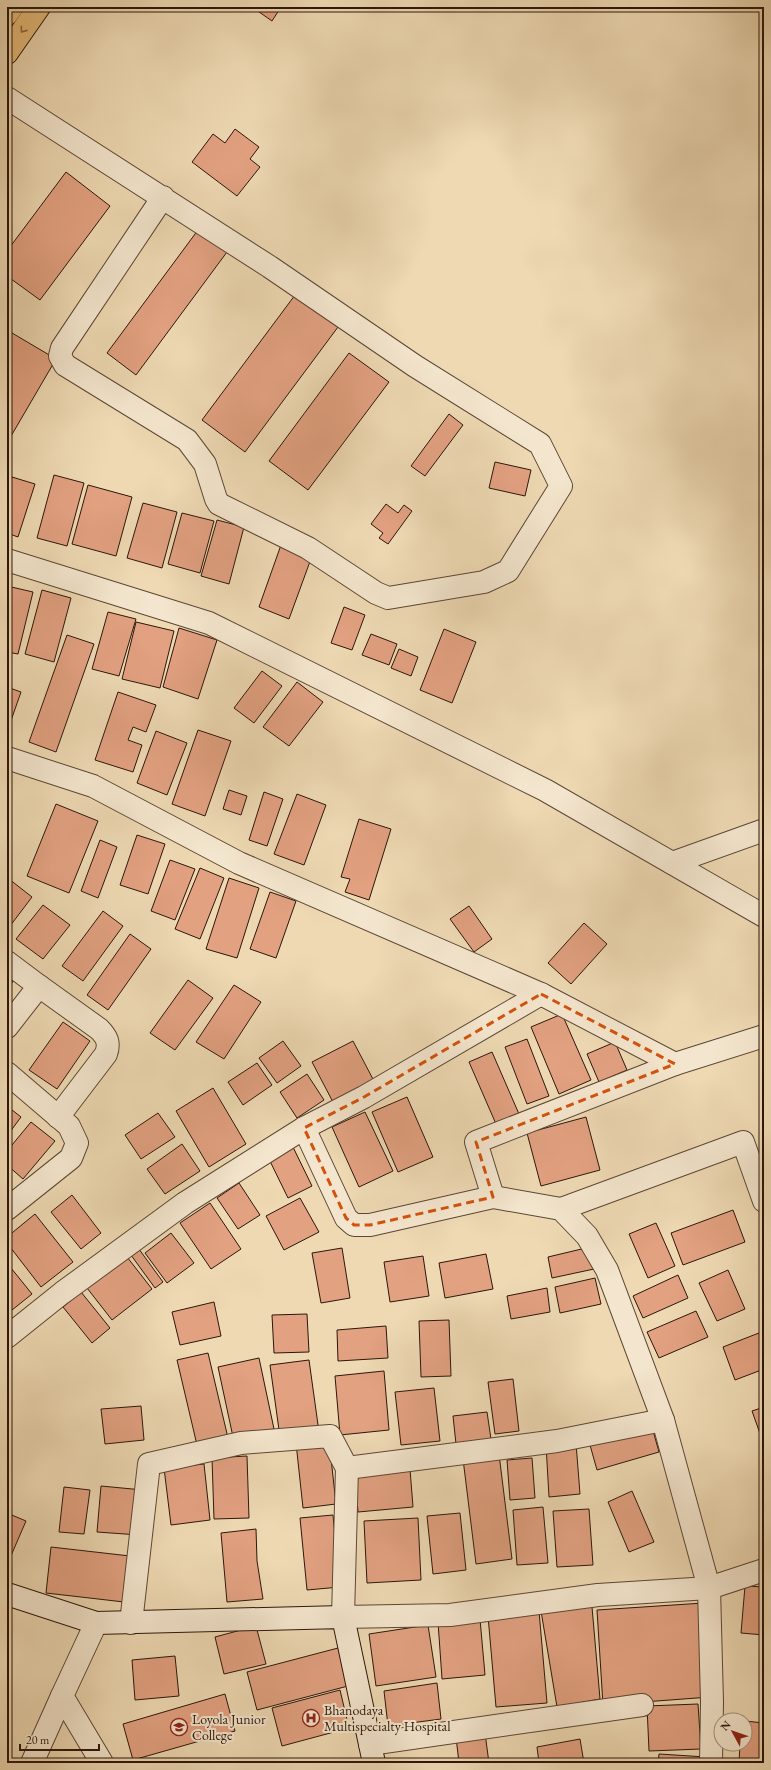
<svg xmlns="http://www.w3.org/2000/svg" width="771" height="1770" viewBox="0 0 771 1770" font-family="'EB Garamond',serif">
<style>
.building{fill:#e2a181;stroke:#2c160b}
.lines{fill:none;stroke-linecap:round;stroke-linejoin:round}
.street-casing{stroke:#5c4735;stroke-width:24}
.secondary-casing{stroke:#2c160b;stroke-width:24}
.highway-casing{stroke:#2c160b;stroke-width:24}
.street{stroke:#f4e6ce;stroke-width:22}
.secondary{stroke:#f4e6ce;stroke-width:22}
.highway{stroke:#e7bc7a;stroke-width:22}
.oneway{stroke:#8a6942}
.marked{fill:none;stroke:#d5520c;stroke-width:3;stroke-dasharray:8 5;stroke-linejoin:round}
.labels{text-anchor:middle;stroke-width:4;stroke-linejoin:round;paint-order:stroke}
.poi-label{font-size:14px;fill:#2c160b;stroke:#f4e6ce;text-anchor:start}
</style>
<rect width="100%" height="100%" fill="#eed9b3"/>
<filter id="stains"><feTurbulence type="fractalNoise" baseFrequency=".005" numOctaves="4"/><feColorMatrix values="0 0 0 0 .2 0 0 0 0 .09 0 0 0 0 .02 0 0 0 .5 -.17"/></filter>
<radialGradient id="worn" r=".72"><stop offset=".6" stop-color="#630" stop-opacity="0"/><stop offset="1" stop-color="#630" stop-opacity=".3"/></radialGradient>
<g class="building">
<path d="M252 7H281L272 21Z"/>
<path d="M235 129 259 147 250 159 260 167 237 196 192 162 213 134 225 143Z"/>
<path d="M66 172 110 206 40 300 7 276V251Z"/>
<path d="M198 230 227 252 136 375 107 353Z"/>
<path d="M298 291 341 323 245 452 202 420Z"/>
<path d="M7 330 56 359 7 443Z"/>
<path d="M349 353 389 382 308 490 269 461Z"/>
<path d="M449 414 463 425 425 476 411 466Z"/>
<path d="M495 462 531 470 525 496 489 488Z"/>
<path d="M54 475 84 483 67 546 37 538Z"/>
<path d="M12 477 35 484 18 537 7 533V493Z"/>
<path d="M88 485 132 497 116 556 72 544Z"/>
<path d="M143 503 177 512 162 568 127 558Z"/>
<path d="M386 504 398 513 404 505 412 511 388 544 379 538 383 533 371 524Z"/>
<path d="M182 513 214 521 200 573 168 564Z"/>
<path d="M217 520 244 527 229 584 201 576Z"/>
<path d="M281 545 312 556 289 619 259 607Z"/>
<path d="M7 586 33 592 18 654 7 652Z"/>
<path d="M42 590 71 598 54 662 25 654Z"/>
<path d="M344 607 365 615 352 650 331 643Z"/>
<path d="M108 612 136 619 119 676 92 669Z"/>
<path d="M136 622 174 631 160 688 122 679Z"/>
<path d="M179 628 217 640 198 699 163 687Z"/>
<path d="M444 629 476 642 452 703 420 690Z"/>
<path d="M371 634 397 644 389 665 362 655Z"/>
<path d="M67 635 94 644 56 752 29 742Z"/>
<path d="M399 649 418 657 411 676 391 668Z"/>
<path d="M262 671 282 686 254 723 234 708Z"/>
<path d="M297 682 323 702 289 746 263 727Z"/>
<path d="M7 687 21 692 7 732Z"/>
<path d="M118 692 156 705 146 732 133 727 128 740 142 745 133 772 95 760Z"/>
<path d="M198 730 231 741 205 816 172 804Z"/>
<path d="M156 731 187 743 167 795 137 783Z"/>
<path d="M229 790 247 796 241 815 223 809Z"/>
<path d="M264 792 283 799 267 846 249 840Z"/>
<path d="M297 794 326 805 304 865 274 854Z"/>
<path d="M56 804 98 821 69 893 27 876Z"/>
<path d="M359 819 391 829 369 900 345 892 350 879 341 877Z"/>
<path d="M137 835 165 844 148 894 120 885Z"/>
<path d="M100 840 117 847 98 898 81 891Z"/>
<path d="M170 860 195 869 175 920 151 911Z"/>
<path d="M200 868 224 878 200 939 175 929Z"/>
<path d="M229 878 259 888 237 958 206 949Z"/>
<path d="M9 879 32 897 7 930V881Z"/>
<path d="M270 892 296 901 276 958 250 949Z"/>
<path d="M43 905 70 925 43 959 16 939Z"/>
<path d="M469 906 492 939 474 952 450 919Z"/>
<path d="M103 911 123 926 83 981 62 966Z"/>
<path d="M584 923 607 944 571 984 548 963Z"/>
<path d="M130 934 151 949 108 1010 87 995Z"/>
<path d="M7 966 18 974 7 990Z"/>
<path d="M188 980 213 998 175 1050 150 1033Z"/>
<path d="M234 985 261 1002 224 1059 196 1042Z"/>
<path d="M562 1014 591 1080 559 1094 531 1027Z"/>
<path d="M63 1022 90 1041 57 1089 29 1070Z"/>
<path d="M527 1039 549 1096 527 1104 505 1047Z"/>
<path d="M283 1041 301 1066 277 1083 259 1058Z"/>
<path d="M353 1041 375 1083 334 1104 312 1062Z"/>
<path d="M615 1042 627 1070 599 1082 587 1054Z"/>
<path d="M492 1052 519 1114 496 1124 469 1062Z"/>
<path d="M257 1063 272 1085 243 1105 228 1082Z"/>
<path d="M307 1074 324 1100 297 1118 280 1092Z"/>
<path d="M213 1088 246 1144 209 1167 176 1111Z"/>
<path d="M407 1097 433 1157 398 1172 372 1112Z"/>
<path d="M7 1106 21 1117 7 1136Z"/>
<path d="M365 1112 393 1171 359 1187 332 1127Z"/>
<path d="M158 1113 175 1137 141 1159 125 1135Z"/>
<path d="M586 1117 600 1170 541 1186 527 1133Z"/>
<path d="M31 1122 55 1141 23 1179 7 1165V1151Z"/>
<path d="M291 1143 312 1186 288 1198 267 1155Z"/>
<path d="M182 1144 200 1171 165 1194 147 1169Z"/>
<path d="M239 1183 260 1215 238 1229 217 1198Z"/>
<path d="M72 1195 101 1233 81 1249 51 1212Z"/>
<path d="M300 1198 319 1232 284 1250 266 1216Z"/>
<path d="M210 1203 241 1249 211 1269 180 1223Z"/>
<path d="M733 1210 745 1242 683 1265 671 1233Z"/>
<path d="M35 1214 73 1262 41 1287 7 1243V1237Z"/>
<path d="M656 1223 675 1266 648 1278 629 1234Z"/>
<path d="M171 1233 194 1263 167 1283 145 1253Z"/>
<path d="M136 1245 163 1282 155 1288 128 1251Z"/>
<path d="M590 1247 594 1269 552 1278 548 1257Z"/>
<path d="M342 1248 350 1298 321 1303 312 1253Z"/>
<path d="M486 1254 493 1289 445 1298 439 1263Z"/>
<path d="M423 1256 429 1296 390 1302 384 1262Z"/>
<path d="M127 1257 152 1289 112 1320 87 1288Z"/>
<path d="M7 1263 32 1294 7 1314Z"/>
<path d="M728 1270 745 1309 717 1321 699 1283Z"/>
<path d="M678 1275 688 1298 643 1318 633 1296Z"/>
<path d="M595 1278 601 1304 560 1313 555 1287Z"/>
<path d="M547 1288 550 1312 511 1319 507 1296Z"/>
<path d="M81 1292 110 1328 92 1343 63 1307Z"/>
<path d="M214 1302 221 1336 180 1345 172 1312Z"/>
<path d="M696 1311 708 1337 659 1358 647 1332Z"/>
<path d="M307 1314 309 1352 274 1353 272 1315Z"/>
<path d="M449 1320 451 1376 421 1377 419 1321Z"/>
<path d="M386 1326 388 1358 338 1361 337 1330Z"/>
<path d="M764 1331V1369L735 1380 723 1347Z"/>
<path d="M208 1353 228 1438 197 1445 177 1360Z"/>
<path d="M259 1358 274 1429 233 1437 218 1367Z"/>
<path d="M309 1360 319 1432 280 1437 270 1365Z"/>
<path d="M384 1371 389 1430 340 1435 335 1376Z"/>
<path d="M513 1379 519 1431 495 1434 488 1382Z"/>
<path d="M434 1388 440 1441 401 1445 395 1392Z"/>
<path d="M141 1406 144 1440 105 1444 101 1409Z"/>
<path d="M764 1407V1442H763L752 1411Z"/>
<path d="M487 1412 491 1439 456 1444 453 1416Z"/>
<path d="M652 1427 659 1452 597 1470 590 1445Z"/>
<path d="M329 1440 336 1504 303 1508 296 1443Z"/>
<path d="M576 1443 580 1494 549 1497 546 1445Z"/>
<path d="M499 1454 512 1559 476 1564 463 1459Z"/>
<path d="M247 1456 249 1518 214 1519 212 1458Z"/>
<path d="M532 1458 535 1498 510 1500 507 1460Z"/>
<path d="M204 1464 210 1520 171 1525 164 1468Z"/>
<path d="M410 1469 413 1507 358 1512 355 1473Z"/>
<path d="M101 1486 143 1490 139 1535 97 1532Z"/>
<path d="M64 1487 90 1490 84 1534 59 1532Z"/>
<path d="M632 1491 654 1542 629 1552 608 1502Z"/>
<path d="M543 1507 548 1563 517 1565 513 1510Z"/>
<path d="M589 1509 593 1565 557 1567 553 1511Z"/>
<path d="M7 1513 26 1521 7 1565Z"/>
<path d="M460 1513 466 1570 433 1574 427 1516Z"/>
<path d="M333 1515 340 1587 307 1590 300 1518Z"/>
<path d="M418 1518 421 1580 367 1583 364 1521Z"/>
<path d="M256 1529 257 1561 263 1599 227 1602 221 1533Z"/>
<path d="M51 1547 130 1556 124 1602 46 1593Z"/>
<path d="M745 1586 764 1587V1635L741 1633Z"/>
<path d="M704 1603 710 1697 603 1705 597 1610Z"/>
<path d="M592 1607 600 1699 557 1707 541 1611Z"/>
<path d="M539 1611 547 1703 496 1707 488 1616Z"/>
<path d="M480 1619 485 1675 442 1679 438 1622Z"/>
<path d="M428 1625 436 1677 376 1686 369 1634Z"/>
<path d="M256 1626 266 1664 224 1674 215 1637Z"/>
<path d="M338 1648 348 1686 257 1710 247 1672Z"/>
<path d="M175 1656 179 1696 135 1700 132 1660Z"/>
<path d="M437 1683 441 1719 388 1726 384 1691Z"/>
<path d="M340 1690 349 1728 282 1746 272 1708Z"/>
<path d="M225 1694 235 1731 133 1760 123 1724Z"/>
<path d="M698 1704 701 1749 649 1751 647 1706Z"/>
<path d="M745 1721 764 1723V1763H739L740 1744H745Z"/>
<path d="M485 1733 489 1763H459L456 1737Z"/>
<path d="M580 1739 584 1763H539L537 1747Z"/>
<path d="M659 1754 706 1757V1763H658Z"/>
</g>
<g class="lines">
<g class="street-casing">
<g id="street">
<path d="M7 98 270 267 415 366 540 444 561 486 508 571 484 582 388 598 376 593 308 548 219 504 216 499 205 464 187 440 65 365 60 356 62 348 163 197"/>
<path d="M7 560 209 623 545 790 764 916"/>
<path d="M7 758 93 786 239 863 541 994 675 1064 476 1142 493 1197 370 1225H354L346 1218 304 1128"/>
<path d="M672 863 764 830"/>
<path d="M7 962 39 986 7 1027"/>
<path d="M39 986 99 1029C107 1037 110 1043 106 1054L58 1117"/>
<path d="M675 1064 764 1036"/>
<path d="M7 1073 69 1126 77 1143 71 1158 7 1209"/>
<path d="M493 1197 561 1209 587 1236 607 1270 663 1420"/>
<path d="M561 1209 743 1142 764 1201"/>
<path d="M7 1337 62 1293 185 1203 304 1128 364 1097 541 994"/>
<path d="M347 1468 343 1617 450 1615 598 1595 709 1588 764 1570"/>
<path d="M96 1623 62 1696 102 1763"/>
<path d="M131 1623 149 1464 241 1443 330 1436 347 1468 557 1441 663 1420 709 1588 712 1702 711 1763"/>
<path d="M370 1744 642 1705"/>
<path d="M32 1763 62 1696"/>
</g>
</g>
<g class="secondary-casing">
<path id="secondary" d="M7 1594 96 1623 343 1617 374 1763"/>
</g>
<g class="highway-casing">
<g id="highway">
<path d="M7 14 12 7"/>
<path d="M7 53 39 7"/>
</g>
</g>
<use href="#street" class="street"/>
<use href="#secondary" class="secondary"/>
<use href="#highway" class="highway"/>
</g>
<defs><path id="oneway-chevron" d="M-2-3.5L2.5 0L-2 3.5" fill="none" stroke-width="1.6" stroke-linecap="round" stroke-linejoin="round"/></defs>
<use class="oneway" href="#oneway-chevron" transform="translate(23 30) rotate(125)"/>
<path class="marked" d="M541 994 675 1064 476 1142 493 1197 370 1225H354L346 1218 304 1128 364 1097Z"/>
<defs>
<g id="hospital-ring" transform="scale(0.9)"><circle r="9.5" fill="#f4e6ce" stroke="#8f2418" stroke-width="1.5"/><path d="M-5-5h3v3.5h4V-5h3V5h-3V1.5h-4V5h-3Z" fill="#8f2418"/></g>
<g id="university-ring" transform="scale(0.9)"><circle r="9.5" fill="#f4e6ce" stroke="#8f2418" stroke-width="1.5"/><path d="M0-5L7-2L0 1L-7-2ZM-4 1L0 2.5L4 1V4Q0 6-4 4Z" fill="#8f2418"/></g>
</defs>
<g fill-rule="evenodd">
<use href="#hospital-ring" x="311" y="1718"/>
<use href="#university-ring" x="179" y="1727"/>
</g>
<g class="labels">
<g class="poi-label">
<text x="324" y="1715">Bhanodaya<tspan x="324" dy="16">Multispecialty Hospital</tspan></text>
<text x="192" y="1724">Loyola Junior<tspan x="192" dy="16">College</tspan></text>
</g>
</g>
<rect width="771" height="1770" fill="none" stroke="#eed9b3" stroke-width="24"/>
<rect x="8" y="8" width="755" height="1754" fill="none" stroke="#2c160b" stroke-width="2"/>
<rect x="12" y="12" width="747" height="1746" fill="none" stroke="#2c160b"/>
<g transform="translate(733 1732) rotate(310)"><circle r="19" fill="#f4e6ce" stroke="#a49380"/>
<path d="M0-3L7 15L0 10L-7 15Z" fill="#8f2418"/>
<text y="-6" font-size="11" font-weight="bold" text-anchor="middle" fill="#2c160b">N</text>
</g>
<path d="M20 1744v6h79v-6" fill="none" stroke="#2c160b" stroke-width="2"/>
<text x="26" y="1744" font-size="12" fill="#2c160b" stroke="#f4e6ce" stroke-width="3" paint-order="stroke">20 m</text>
<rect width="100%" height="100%" filter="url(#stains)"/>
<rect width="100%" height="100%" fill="url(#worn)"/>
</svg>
